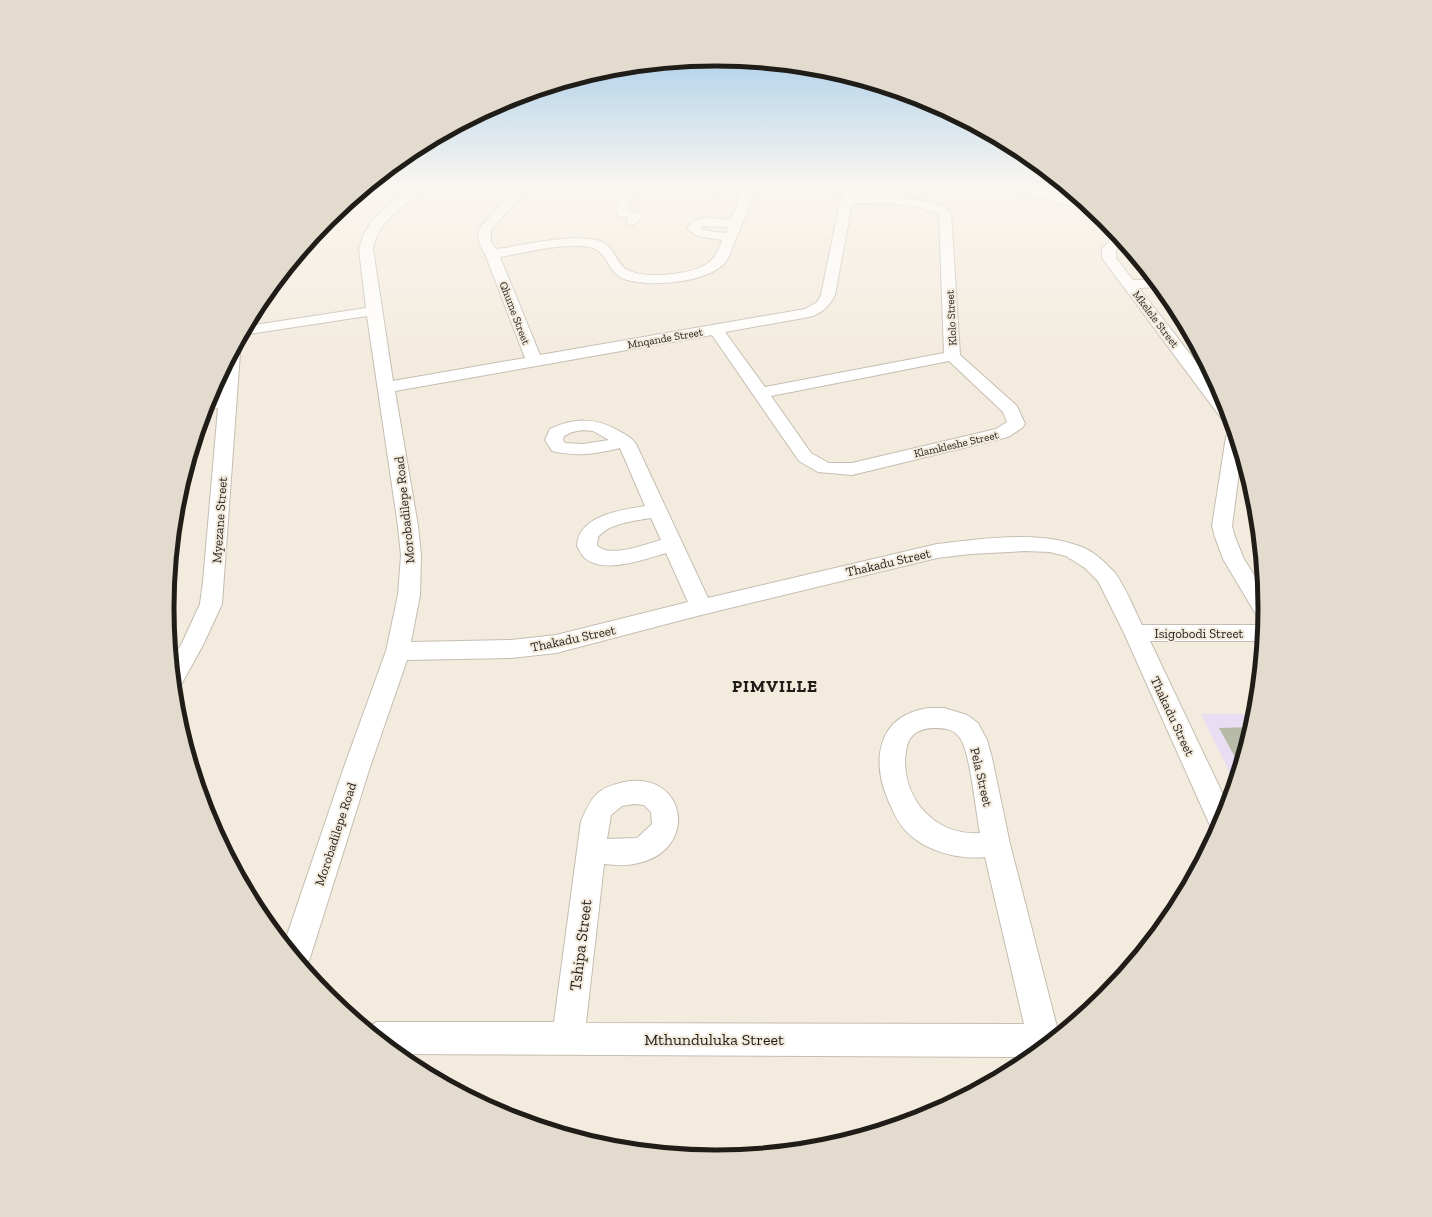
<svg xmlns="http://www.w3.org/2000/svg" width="1432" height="1217" viewBox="0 0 1432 1217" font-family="'Zilla Slab',serif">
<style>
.education{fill:#e8ddf2}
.green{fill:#b8baa8}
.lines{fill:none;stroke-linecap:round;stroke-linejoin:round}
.minor-casing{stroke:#c5bdb1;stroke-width:2}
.minor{fill:#fff;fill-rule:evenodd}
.labels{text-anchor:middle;stroke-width:4;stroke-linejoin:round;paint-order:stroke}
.far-street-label{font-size:11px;fill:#201d19;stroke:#f3ebde}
.street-label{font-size:13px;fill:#201d19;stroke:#f3ebde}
.near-street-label{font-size:16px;fill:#201d19;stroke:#f3ebde}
.district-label{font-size:17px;font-weight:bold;letter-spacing:1px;fill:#201d19;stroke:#f3ebde}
.rim{fill:none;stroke:#201d19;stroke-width:5}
</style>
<rect width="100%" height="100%" fill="#f3ebde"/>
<path class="education" d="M1201 714H1255L1235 783Z"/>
<path class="green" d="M1251 727 1240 766 1219 728Z"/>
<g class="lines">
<g class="minor-casing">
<g id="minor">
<path d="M409 187H421C403 212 380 216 373 249L393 381 525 358 485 254C481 246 474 235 481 226L517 187H529L491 230V242L496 249C528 245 564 234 596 240 615 244 613 260 626 269 642 280 692 275 708 263 716 258 719 249 722 240L697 236 687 229C695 213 716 219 731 220L741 196 721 194 710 187 744 189 745 187H757C750 204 743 221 736 238 733 245 731 253 727 260 712 283 648 288 624 279 608 273 607 252 593 248 570 241 524 253 500 257L540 355 805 309 817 302 821 295 843 187H855L853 196C874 197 939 196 951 213L960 355 1017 406 1025 424 1022 428 1008 437 852 475 818 472 799 461 712 335 395 391 418 526 421 555 420 595 411 642 511 640 556 635 688 602 666 553C645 559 606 574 586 559 582 556 579 550 577 546 578 515 622 510 645 506L620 448C596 454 576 457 552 451L545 440 550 429C574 418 595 417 619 431 625 434 632 438 636 444L708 598 937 544C981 539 1037 530 1079 546 1092 550 1104 561 1113 571 1123 581 1135 611 1142 625H1264L1262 641H1150L1228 805 1224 819 1217 831 1212 830 1124 633 1098 581 1085 568 1066 556 1050 552 1025 551 970 554 937 558 701 615 556 653 511 658 407 660 370 767 310 958 305 969 284 944 344 767 386 651 398 595 401 555 398 526 367 316 242 335 247 326 366 308 359 249 363 236 372 221ZM852 203C881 204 913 201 939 215L944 353 765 387 725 332 809 317C822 314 829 306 835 295ZM703 226 728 227 726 233C716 232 708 232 700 228ZM949 361 1003 412 1007 422 996 429 852 463H829L811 453 771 396ZM583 430 593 431 609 440 583 444 565 443 563 440 564 436 572 432ZM651 518 661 540C646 544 608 559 597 545L598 537C610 523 633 521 651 518Z"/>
<path d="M628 187H639L626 207 627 210 640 213 642 216C638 222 635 226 628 224L626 221 628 218 618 216 614 207Z"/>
<path d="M1010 187H1030L1081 201 1091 209H1083L1011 189Z"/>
<path d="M1115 235H1117L1123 242 1116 250V258L1133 280H1154L1160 287 1139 288 1224 398 1231 423 1224 422 1102 258V249Z"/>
<path d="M235 349 238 350 240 353 222 604 203 645 181 685 174 687 172 660 182 643 200 604 203 582 218 408 205 410 208 400 219 397 222 373Z"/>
<path d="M1234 432 1241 456 1232 526 1235 537 1244 559 1264 591 1265 618 1257 616 1223 559 1215 537 1212 526 1226 437 1229 433Z"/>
<path d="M928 708H944L967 715 978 723 987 740 992 758 1010 844 1057 1027 1063 1031 1031 1057 397 1054 365 1028 377 1022H554L581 821C592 797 596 788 624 782 688 770 700 853 634 864 624 866 614 865 604 864L586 1023 1024 1024 985 857C958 860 925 851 906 831 898 823 894 813 889 802 871 762 876 716 928 708ZM935 728C945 728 954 729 960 738 970 751 976 813 980 833 938 836 905 803 905 761 906 752 906 742 913 735 920 729 927 728 935 728ZM634 804 644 805 651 812 652 824 650 826 637 838 607 839 611 815 622 806Z"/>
</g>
</g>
<use href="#minor" class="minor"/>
</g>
<linearGradient id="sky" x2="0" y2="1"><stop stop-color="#94c3e8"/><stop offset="0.52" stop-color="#faf6f0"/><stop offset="1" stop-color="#faf6f0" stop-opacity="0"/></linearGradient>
<rect width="1432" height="358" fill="url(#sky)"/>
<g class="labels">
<g class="far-street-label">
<text transform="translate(515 313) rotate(69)" y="4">Qhume Street</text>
<text transform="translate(951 318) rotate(-93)" y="4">Klolo Street</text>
<text transform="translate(1156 319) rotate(53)" y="4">Mkelele Street</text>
<text transform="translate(665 338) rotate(-10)" y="4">Mnqande Street</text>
<text transform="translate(956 444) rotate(-13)" y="4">Klamkleshe Street</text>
</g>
<g class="street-label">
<text transform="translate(404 510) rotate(-96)" y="5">Morobadilepe Road</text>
<text transform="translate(219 520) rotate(-86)" y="5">Myezane Street</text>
<text transform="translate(888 562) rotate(-13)" y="5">Thakadu Street</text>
<text x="1199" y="638">Isigobodi Street</text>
<text transform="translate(573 638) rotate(-12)" y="5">Thakadu Street</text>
<text transform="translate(1173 716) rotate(65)" y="5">Thakadu Street</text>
<text transform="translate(982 777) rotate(77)" y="5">Pela Street</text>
<text transform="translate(335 834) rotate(-72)" y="5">Morobadilepe Road</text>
</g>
<g class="near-street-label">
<text transform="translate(580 945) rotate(-83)" y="6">Tshipa Street</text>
<text x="714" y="1045">Mthunduluka Street</text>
</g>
<g class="district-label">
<text x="775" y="692">PIMVILLE</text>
</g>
</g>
<path d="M0 0H1432V1217H0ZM174 608a542 542 0 1 1 1084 0a542 542 0 1 1-1084 0Z" fill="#e2dbce" fill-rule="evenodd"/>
<path class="rim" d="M174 608a542 542 0 1 1 1084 0a542 542 0 1 1-1084 0Z"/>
</svg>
